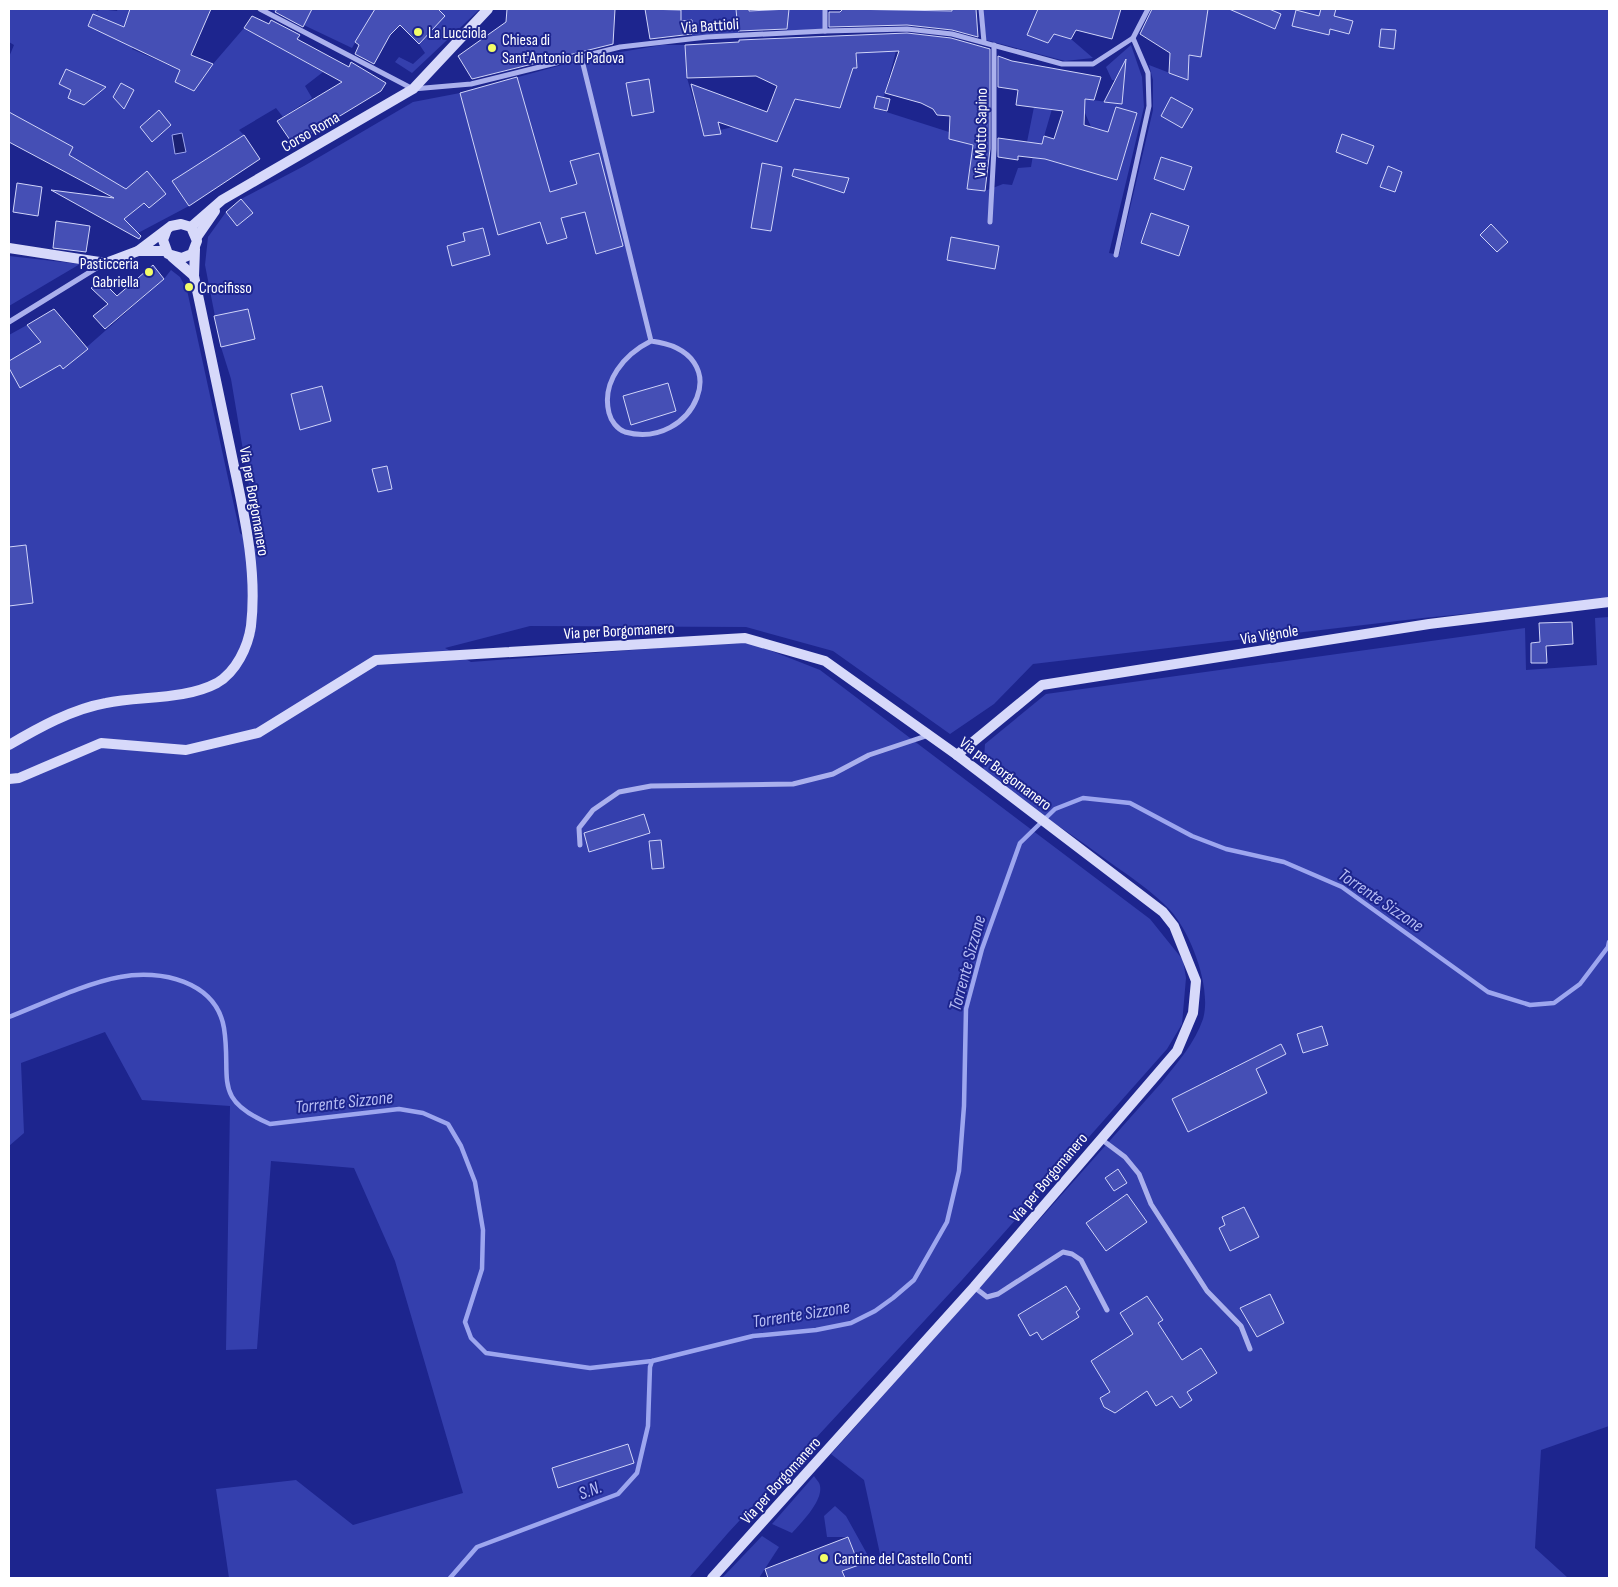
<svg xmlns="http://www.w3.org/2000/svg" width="1618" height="1587" viewBox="0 0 1618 1587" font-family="'Sofia Sans Condensed',sans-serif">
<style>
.green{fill:#343fad}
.water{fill:#1a2071;stroke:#9da6ef}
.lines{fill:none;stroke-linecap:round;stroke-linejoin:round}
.stream{stroke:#9da6ef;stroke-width:4.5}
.building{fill:#454fb5;stroke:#d0d4f9}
.street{stroke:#aab0ed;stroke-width:5}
.secondary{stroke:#d7d9fa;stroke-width:10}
.poi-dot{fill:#f3fd68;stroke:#1d258e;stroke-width:2}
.labels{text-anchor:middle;stroke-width:4;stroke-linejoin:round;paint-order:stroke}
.street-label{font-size:16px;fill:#fff;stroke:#1d258e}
.poi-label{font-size:16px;fill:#fff;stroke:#1d258e;text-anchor:start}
.water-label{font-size:18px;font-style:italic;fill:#b6bcf4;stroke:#1d258e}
</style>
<rect width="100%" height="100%" fill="#1d258e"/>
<g class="green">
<path d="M9 9H92L98 11 99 9 117 11 118 9H144L140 30 132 49 180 70 175 82 194 91 213 64 244 28 323 72 305 86 312 98 283 117 276 108 239 130 244 135 173 181 189 206 138 233 124 219 144 203 149 208 165 194 147 172 125 190 82 162 75 172 63 166 73 147 9 112V57L14 45 9 42Z"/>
<path d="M270 9H375L352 48Z"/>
<path d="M442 9H480L412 73 395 62 399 57 413 64 425 53 419 44 444 16 440 11Z"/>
<path d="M676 9H736L739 33 692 36V20L681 21Z"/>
<path d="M789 9H827V29L787 31Z"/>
<path d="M983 9H1038L1027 35 1048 43 1054 34 1071 39 1093 58 1065 61 986 40Z"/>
<path d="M1208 9H1609V600L1423 618 1033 664 994 704 950 734 833 651 746 627 530 626 445 648 471 662 741 642 756 645 820 670 1150 919 1183 960 1186 978 1182 1024 1167 1049 962 1280 728 1533 689 1578H229L216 1489 296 1480 353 1525 463 1493 395 1261 354 1168 271 1161 257 1349 226 1350 230 1106 142 1100 105 1032 21 1063 24 1133 9 1146V335L27 325 63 368 164 279 171 270 180 277 187 290 240 533 260 551 231 379 221 347 205 265 208 237 226 212 241 199 304 166 413 102 460 93 591 57 662 45H685L687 78 704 135 720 134V130L733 127 777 142 813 58 857 67 856 48 866 49 872 52 896 51 885 93 884 97 877 96 874 108 949 132V139L973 145 967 189 985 191 1003 184 1012 185 1018 168 1031 167 1035 143 1027 142 1034 107 1052 109 1038 157 1117 180 1137 114 1116 108 1102 152 1085 113V99L1122 104 1124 81 1112 80 1106 67 1131 45 1142 77 1144 107 1109 253 1119 255 1153 110V80L1149 65 1188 80 1189 55 1201 57Z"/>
<path d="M9 256 80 264 9 306Z"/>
<path d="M1609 617V1426L1541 1450 1535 1548 1568 1578H845L842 1571 859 1564 848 1537H827L824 1516 835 1506 846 1516 871 1561 880 1554 864 1480 831 1454 1162 1082C1177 1063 1195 1043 1203 1019 1212 988 1191 933 1170 910 1152 891 1129 876 1108 861 1067 831 1025 803 983 775L985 744 1046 694 1525 628 1526 670 1597 665 1595 618Z"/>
<path d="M814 1476C816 1479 820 1483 820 1486 823 1501 801 1523 792 1533L772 1524Z"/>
<path d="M762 1536 779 1547 759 1578H722Z"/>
</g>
<path class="water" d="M182 133 186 152 175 154 172 135Z"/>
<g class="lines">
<g class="stream">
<path d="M9 1017C42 1004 86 983 120 977 160 969 216 981 224 1028 232 1079 211 1099 270 1124L399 1109 423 1113 448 1124 461 1146 475 1182 483 1230 482 1269 465 1322 471 1338 486 1353 590 1368 652 1361 753 1336 816 1330 851 1323 875 1311 893 1298 914 1280 947 1222 959 1171 964 1106 966 1009 982 949 1020 843 1055 809 1083 798 1130 803 1192 836 1226 849 1284 862 1342 887 1488 992 1530 1005 1554 1003 1580 984 1608 947 1609 942"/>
<path d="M450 1578 477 1547 618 1494 637 1473 648 1426 650 1367 652 1361"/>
</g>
</g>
<g class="building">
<path d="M130 9H211L191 55 213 64 194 91 175 82 180 70 88 26 93 14 124 27Z"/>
<path d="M277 9H312L303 27 275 12Z"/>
<path d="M375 9H438L445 16 419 44 400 25 390 35 374 64 355 54 359 45 355 42Z"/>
<path d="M507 9H615L613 44 472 79 458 56 506 22Z"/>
<path d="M645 9 681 10V21L692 20V34L650 39Z"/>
<path d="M736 9H749V11L789 9 787 29 738 31Z"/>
<path d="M843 9 952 11V9H976L978 37 952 30 907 25 829 27V12H840Z"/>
<path d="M1038 9H1121L1112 39 1076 30 1071 39 1054 34 1048 43 1027 35Z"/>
<path d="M1152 9H1208L1201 57 1189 55 1188 80 1169 73 1170 53 1140 34Z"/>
<path d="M1229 9H1269L1281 14 1275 29Z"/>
<path d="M1321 9H1336L1334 16 1353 21 1349 34 1330 29 1329 35 1292 26 1296 10 1319 16Z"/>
<path d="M252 16 269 24 271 20 300 35 297 39 349 67 351 62 386 83 381 91 297 142 293 138 290 140 277 121 342 82 244 28Z"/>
<path d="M1381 29 1396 30 1394 49 1379 47Z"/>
<path d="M907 33 951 38 990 49V149L985 191 967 189 973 145 949 139 950 116 937 115 933 109 921 103 885 93 899 51 856 53 857 68H853L840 108 795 99 777 142 718 122 721 134 704 136 691 84 767 112 777 86 756 76 687 78 685 45 739 42V40Z"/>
<path d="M998 56 1012 61 1101 77 1094 100 1085 99 1084 125 1108 132 1116 107 1137 113 1117 180 1045 159 1018 156V160L998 157V138L1042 144 1044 136 1054 139 1063 111 1016 105 1018 90 998 87Z"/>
<path d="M1126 59 1122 104 1104 102Z"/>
<path d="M66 69 106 87 84 105 68 98 71 90 59 84Z"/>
<path d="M517 77 550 192 577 184 570 161 599 153 623 246 596 254 585 212 561 218 567 238 547 244 540 222 498 235 460 93Z"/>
<path d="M649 79 654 112 632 116 626 83Z"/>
<path d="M121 83 134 90 124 109 113 97Z"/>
<path d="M877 96 890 99 887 111 874 108Z"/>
<path d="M1171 97 1193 109 1182 128 1161 116Z"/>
<path d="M159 110 171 125 152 142 140 127Z"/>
<path d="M9 112 73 147 69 155 126 189 147 171 166 194 149 208 144 203 124 219 141 236 139 239 51 190 114 198 9 142Z"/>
<path d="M1342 134 1374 146 1367 164 1336 152Z"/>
<path d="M244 135 260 159 189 206 172 181Z"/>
<path d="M1161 157 1192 167 1184 190 1154 179Z"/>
<path d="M762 163 782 167 771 231 751 228Z"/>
<path d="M1388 166 1402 172 1395 192 1380 187Z"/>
<path d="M794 169 849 178 844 193 792 176Z"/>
<path d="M17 183 42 187 38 216 13 212Z"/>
<path d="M241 199 253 213 237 226 226 212Z"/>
<path d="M1151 213 1189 226 1179 256 1141 243Z"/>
<path d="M56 221 90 226 86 252 53 248Z"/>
<path d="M1491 224 1508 242 1497 252 1480 235Z"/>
<path d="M483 228 490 255 452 266 447 246 465 241 463 233Z"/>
<path d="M951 237 999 246 995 269 947 260Z"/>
<path d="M153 265 164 279 105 329 93 316 108 304 91 288 102 281 117 296Z"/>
<path d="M54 309 88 349 63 369 60 365 20 388 9 368V361L41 342 27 325Z"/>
<path d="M248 309 255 339 221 347 214 316Z"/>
<path d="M668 383 676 411 631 425 623 396Z"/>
<path d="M322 386 331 421 300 430 291 394Z"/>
<path d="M387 466 392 489 378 492 372 469Z"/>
<path d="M26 545 33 603 9 606V547Z"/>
<path d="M1572 622 1573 644 1546 646 1547 663H1531V643L1540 642 1539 623Z"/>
<path d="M644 814 650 833 589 852 584 833Z"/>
<path d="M661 840 664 868 652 869 649 841Z"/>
<path d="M1322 1026 1328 1045 1303 1053 1297 1034Z"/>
<path d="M1281 1044 1286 1054 1256 1069 1267 1093 1188 1132 1172 1099Z"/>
<path d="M1118 1169 1127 1183 1114 1191 1105 1178Z"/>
<path d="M1127 1194 1147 1222 1106 1251 1086 1223Z"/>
<path d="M1244 1207 1259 1237 1230 1251 1219 1228 1225 1225 1222 1217Z"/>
<path d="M1066 1286 1080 1309 1076 1312 1079 1317 1042 1340 1037 1332 1030 1336 1018 1315Z"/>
<path d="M1270 1294 1284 1323 1257 1337 1240 1308Z"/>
<path d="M1147 1296 1163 1320 1158 1323 1182 1360 1201 1348 1217 1373 1187 1392 1192 1400 1180 1408 1172 1396 1156 1406 1147 1391 1115 1413 1104 1407 1100 1398 1110 1392 1091 1361 1133 1334 1120 1313Z"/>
<path d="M628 1444 634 1463 558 1488 552 1468Z"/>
<path d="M848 1537 859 1565 842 1571 845 1578H768L765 1569Z"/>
</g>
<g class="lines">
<g class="street">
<path d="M260 9 413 89 471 84 620 47 707 37 825 31 907 29 952 34 1062 64H1093L1133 38 1148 9"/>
<path d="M981 9 984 42"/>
<path d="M825 31V9"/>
<path d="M581 56 651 341C625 354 601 381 609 413 611 421 617 429 625 432 693 451 740 352 651 341"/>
<path d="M990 222 994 149V45"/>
<path d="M1116 255 1149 106 1148 73 1133 38"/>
<path d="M9 322 103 264"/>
<path d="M580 845 579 828 593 810 619 792 651 786 793 784 833 774 869 755 929 735"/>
<path d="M1101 1139 1125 1157 1139 1174 1151 1204 1207 1291 1241 1326 1250 1349"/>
<path d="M974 1287 987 1297 998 1294 1063 1252 1072 1254 1081 1260 1107 1310"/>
</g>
<g class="secondary">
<path d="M191 227 222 200 413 89 488 9"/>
<path d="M197 237 215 211"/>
<path d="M9 248 106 263 138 251 171 226 181 224 191 227 197 241 192 254 182 258 168 254 163 240 167 229"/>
<path d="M138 251H166"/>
<path d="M172 257 194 276"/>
<path d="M9 745C38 728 72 709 106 703 141 696 185 700 217 683 236 672 248 647 251 626 258 566 242 506 230 447 218 390 206 333 194 276L195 249"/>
<path d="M957 755 1042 685 1429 624 1609 602"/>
<path d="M9 779 19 778 101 743 186 750 258 733 376 660 745 638 825 661 957 755 1163 912 1174 926 1196 981 1193 1013 1177 1051 974 1287 712 1578"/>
</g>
</g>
<g class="poi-dot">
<circle cx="418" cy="32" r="5"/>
<circle cx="492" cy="48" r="5"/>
<circle cx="149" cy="272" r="5"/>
<circle cx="189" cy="287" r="5"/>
<circle cx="824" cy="1558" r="5"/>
</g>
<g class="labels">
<g class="street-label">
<text transform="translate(710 25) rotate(-4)" y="6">Via Battioli</text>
<text transform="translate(310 131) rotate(-30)" y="6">Corso Roma</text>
<text transform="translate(980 133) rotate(-89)" y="6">Via Motto Sapino</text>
<text transform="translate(255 501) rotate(80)" y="6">Via per Borgomanero</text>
<text transform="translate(619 630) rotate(-3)" y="6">Via per Borgomanero</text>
<text transform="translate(1269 634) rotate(-9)" y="6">Via Vignole</text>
<text transform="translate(1006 773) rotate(37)" y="6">Via per Borgomanero</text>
<text transform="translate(1048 1177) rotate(-50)" y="6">Via per Borgomanero</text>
<text transform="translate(780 1480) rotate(-48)" y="6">Via per Borgomanero</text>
</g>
<g class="poi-label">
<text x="428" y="38">La Lucciola</text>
<text x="502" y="45">Chiesa di<tspan x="502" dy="18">Sant'Antonio di Padova</tspan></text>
<text x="139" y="269" text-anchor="end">Pasticceria<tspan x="139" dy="18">Gabriella</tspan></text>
<text x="199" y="293">Crocifisso</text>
<text x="834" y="1564">Cantine del Castello Conti</text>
</g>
<g class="water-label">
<text transform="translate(1381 900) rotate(34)" y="6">Torrente Sizzone</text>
<text transform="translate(967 963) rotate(-75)" y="6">Torrente Sizzone</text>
<text transform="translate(344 1102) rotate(-6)" y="6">Torrente Sizzone</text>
<text transform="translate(801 1314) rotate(-9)" y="6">Torrente Sizzone</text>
<text transform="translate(590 1490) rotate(-21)" y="6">S.N.</text>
</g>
</g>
<rect width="1618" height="1587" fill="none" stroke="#ffffff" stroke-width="20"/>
</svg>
